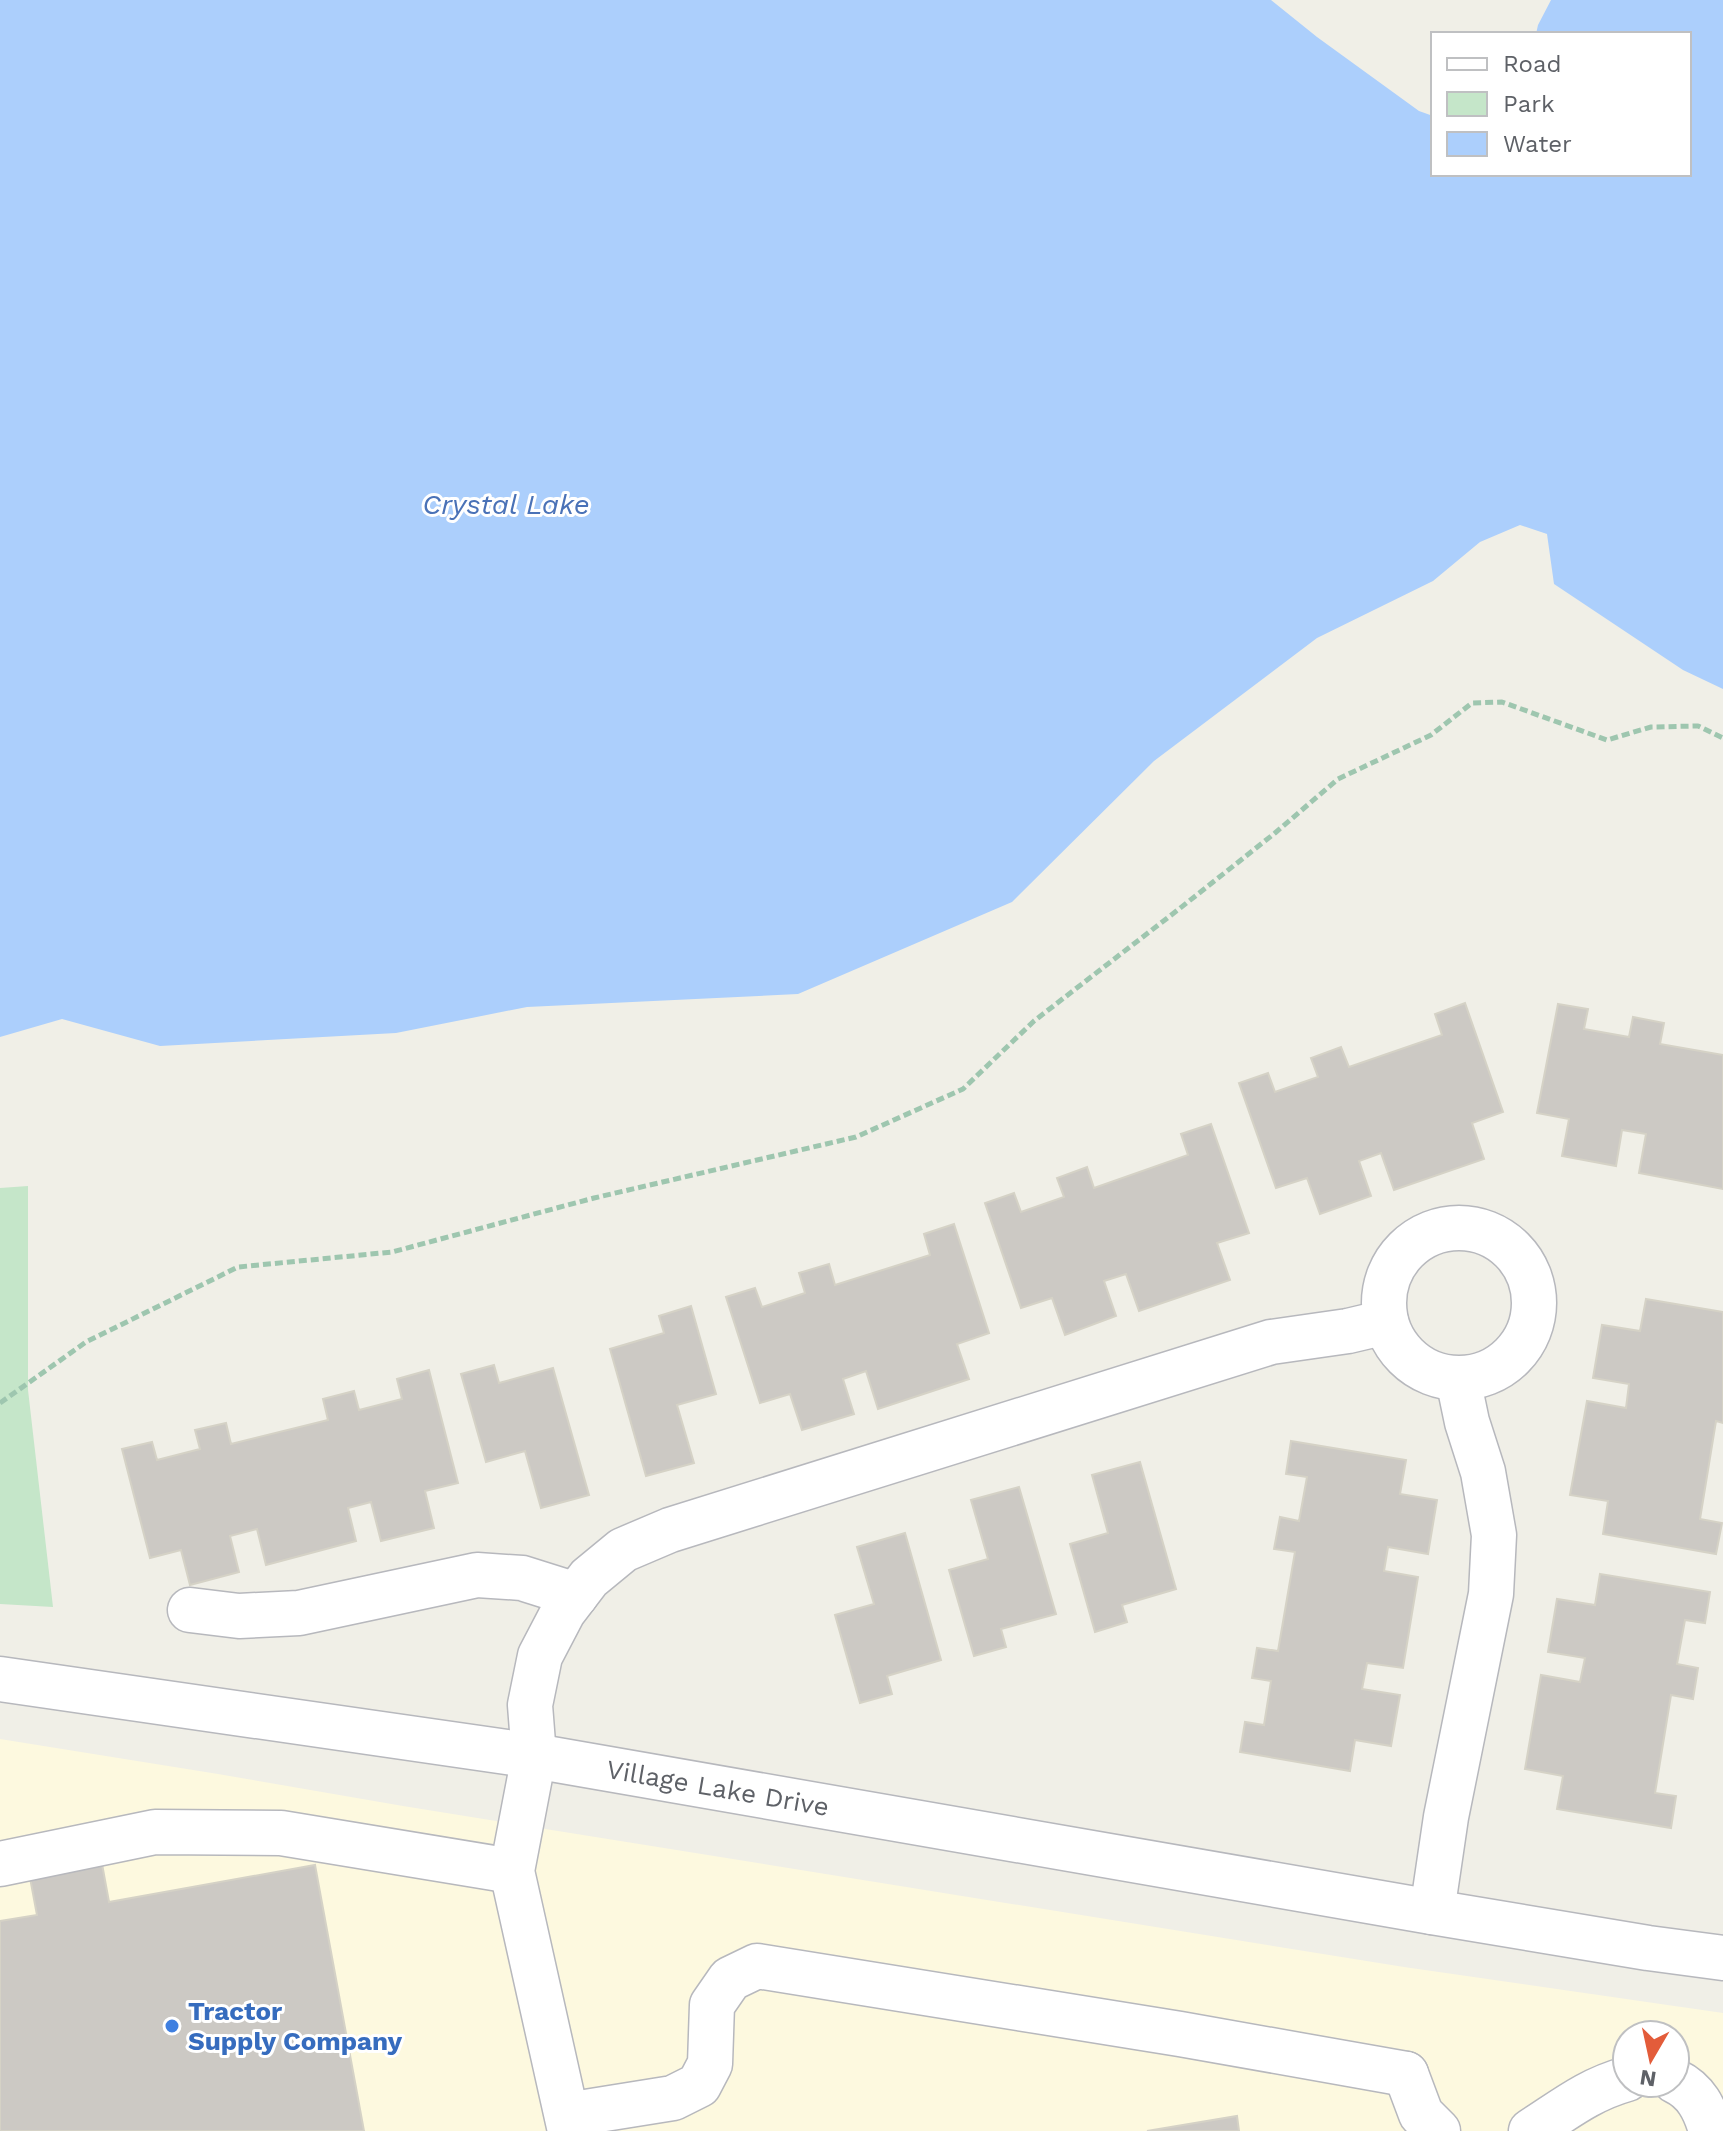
<svg xmlns="http://www.w3.org/2000/svg" width="1723" height="2131" viewBox="0 0 1723 2131" font-family="'Work Sans',sans-serif">
<style>
.commercial{fill:#fdf9df;fill-rule:evenodd}
.green{fill:#c5e6c9}
.water{fill:#accffc}
.building{fill:#ccc9c4;stroke:#d5d2c6;stroke-width:2}
.lines{fill:none;stroke-linecap:round;stroke-linejoin:round}
.minor-casing{stroke:#b7b8bd;stroke-width:47}
.path{stroke:#9ec6af;stroke-width:5;stroke-dasharray:8 4;stroke-linecap:butt}
.minor{stroke:#fff;stroke-width:44}
.shop-dot{fill:#3f7fe0;stroke:#fff;stroke-width:3}
.labels{text-anchor:middle;stroke-width:6;stroke-linejoin:round;paint-order:stroke}
.street-label{font-size:26px;fill:#5e6167;stroke:#fff}
.shop-label{font-size:26px;font-weight:bold;fill:#366cbe;stroke:#fff;text-anchor:start}
.water-label{font-size:28px;font-style:italic;fill:#4a72b7;stroke:#fff}
</style>
<rect width="100%" height="100%" fill="#f0efe7"/>
<path class="commercial" d="M0 1739 218 1774 403 1806 1404 1967 1723 2013V2131H0ZM1627 2035H1675V2083H1627Z"/>
<path class="green" d="M28 1186V1390L53 1607 0 1604V1188Z"/>
<path class="water" d="M0 0H1271L1317 37 1419 111 1433 116V174H1689V34H1536L1538 25 1551 0H1723V689L1683 670 1554 584 1547 534 1520 525 1480 542 1433 581 1317 638 1154 761 1012 902 798 994 527 1007 396 1033 160 1046 62 1019 0 1037Z"/>
<g class="building">
<path d="M1465 1003 1503 1112 1472 1123 1484 1159 1394 1190 1381 1153 1359 1161 1371 1196 1320 1214 1307 1178 1276 1188 1239 1083 1268 1073 1275 1092 1318 1077 1311 1058 1341 1047 1349 1067 1442 1035 1435 1014Z"/>
<path d="M1558 1004 1588 1009 1584 1029 1629 1037 1633 1017 1664 1023 1660 1044 1723 1055V1189L1639 1173 1646 1134 1622 1130 1616 1166 1562 1156 1569 1119 1537 1113Z"/>
<path d="M1211 1124 1249 1233 1217 1243 1230 1280 1139 1311 1126 1274 1104 1281 1116 1316 1065 1335 1052 1298 1021 1308 985 1203 1014 1193 1021 1212 1064 1197 1057 1178 1087 1167 1094 1188 1188 1155 1181 1134Z"/>
<path d="M954 1224 989 1333 957 1344 969 1379 878 1409 866 1371 843 1379 854 1414 802 1430 790 1394 760 1403 726 1297 755 1288 762 1307 805 1293 799 1273 829 1264 835 1285 930 1255 924 1234Z"/>
<path d="M1646 1299 1723 1312V1423L1716 1421 1700 1519 1722 1523 1716 1554 1603 1534 1608 1501 1570 1495 1587 1401 1626 1408 1629 1384 1593 1378 1602 1325 1640 1331Z"/>
<path d="M691 1306 716 1394 677 1405 694 1463 646 1476 610 1349 664 1333 659 1316Z"/>
<path d="M494 1365 499 1383 553 1368 589 1495 541 1508 525 1451 486 1462 461 1374Z"/>
<path d="M429 1370 458 1483 425 1491 434 1528 381 1541 371 1502 348 1508 356 1541 266 1565 257 1529 230 1536 239 1572 190 1585 181 1550 150 1558 122 1449 152 1442 157 1460 200 1449 195 1430 226 1423 231 1444 328 1420 323 1399 354 1391 359 1410 402 1399 397 1379Z"/>
<path d="M1291 1441 1406 1460 1400 1494 1437 1500 1428 1554 1388 1547 1384 1571 1418 1577 1403 1668 1367 1663 1362 1689 1400 1695 1391 1746 1355 1740 1350 1771 1240 1752 1245 1722 1264 1725 1271 1681 1252 1678 1257 1648 1278 1651 1295 1552 1274 1549 1280 1517 1299 1521 1307 1477 1286 1474Z"/>
<path d="M1140 1462 1176 1589 1122 1605 1127 1622 1095 1632 1070 1544 1108 1533 1092 1475Z"/>
<path d="M1019 1487 1056 1614 1001 1629 1006 1647 974 1656 949 1570 988 1559 971 1500Z"/>
<path d="M905 1533 941 1660 887 1676 892 1694 860 1703 835 1615 874 1604 857 1547Z"/>
<path d="M1600 1574 1710 1592 1705 1623 1685 1620 1677 1664 1698 1668 1693 1699 1671 1695 1655 1793 1676 1796 1671 1828 1557 1809 1563 1776 1525 1769 1541 1675 1580 1682 1585 1658 1548 1652 1557 1599 1595 1605Z"/>
<path d="M100 1853 109 1902 315 1865 364 2131H0V1921L37 1915 28 1867Z"/>
<path d="M1237 2116 1239 2131H1147Z"/>
</g>
<g class="lines">
<g class="minor-casing">
<g id="minor">
<circle cx="1459" cy="1303" r="75"/>
<path d="M190 1610 239 1616 299 1613 477 1575 522 1578 576 1595"/>
<path id="s1" d="M0 1679 534 1756 1432 1912 1648 1948 1723 1958"/>
<path d="M0 1864 155 1832 281 1833 512 1871"/>
<path d="M1432 1912 1446 1817 1491 1594 1494 1535 1483 1472 1467 1422 1458 1379"/>
<path d="M1406 2074 1421 2114 1438 2131"/>
<path d="M1675 2081C1696 2091 1705 2109 1711 2131"/>
<path d="M567 2115 673 2098 699 2085 710 2064 712 2005 730 1979 757 1966 1180 2034 1406 2074"/>
<path d="M570 2131 512 1871 534 1756 530 1705 540 1656 563 1612 589 1578 623 1550 670 1530 1271 1342 1348 1331 1386 1322"/>
<path d="M1531 2131C1564 2110 1588 2090 1627 2079"/>
</g>
</g>
<path class="path" d="M0 1403 86 1342 238 1267 392 1252 594 1198 856 1137 963 1089 1034 1021 1179 909 1275 833 1338 779 1431 735 1472 703 1502 702 1607 740 1651 727 1698 726 1723 738"/>
<use href="#minor" class="minor"/>
</g>
<circle class="shop-dot" cx="172" cy="2026" r="8"/>
<g class="labels">
<g class="street-label">
<text dy="9" stroke="none"><textPath href="#s1" startOffset="726">Village Lake Drive</textPath></text>
</g>
<g class="shop-label">
<text x="188" y="2020">Tractor<tspan x="188" dy="30">Supply Company</tspan></text>
</g>
<g class="water-label">
<text x="506" y="514">Crystal Lake</text>
</g>
</g>
<rect x="1431" y="32" width="260" height="144" fill="#ffffff" stroke="#bfc0c2" stroke-width="2"/>
<rect x="1447" y="58" width="40" height="12" fill="#ffffff" stroke="#bfc0c2" stroke-width="2"/>
<text x="1503" y="72" font-size="24" fill="#5e6167">Road</text>
<rect x="1447" y="92" width="40" height="24" fill="#c5e6c9" stroke="#bfc0c2" stroke-width="2"/>
<text x="1503" y="112" font-size="24" fill="#5e6167">Park</text>
<rect x="1447" y="132" width="40" height="24" fill="#accffc" stroke="#bfc0c2" stroke-width="2"/>
<text x="1503" y="152" font-size="24" fill="#5e6167">Water</text>
<g transform="translate(1651 2059) rotate(189)"><circle r="38" fill="#ffffff" stroke="#bfc0c2" stroke-width="2"/>
<path d="M0-6L14 30L0 20L-14 30Z" fill="#e35c3a"/>
<text y="-12" font-size="22" font-weight="bold" text-anchor="middle" fill="#5e6167">N</text>
</g>
</svg>
